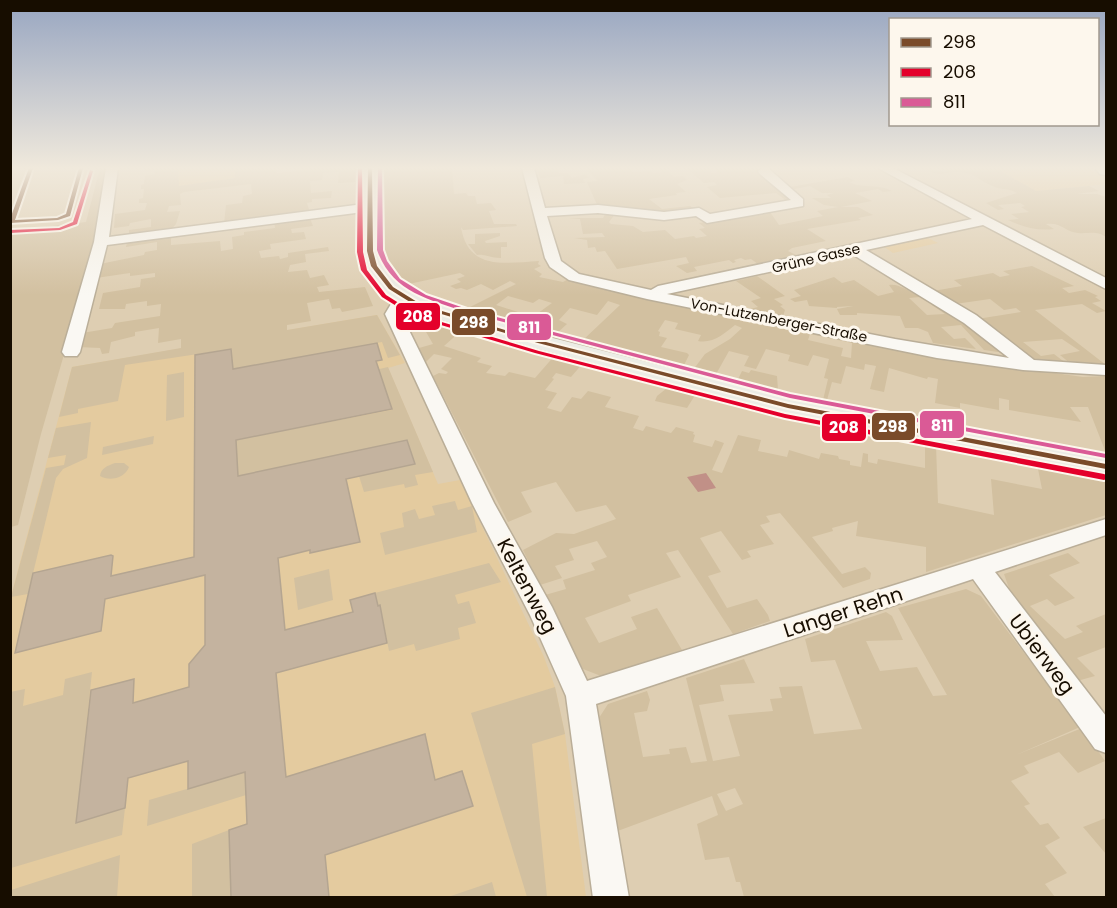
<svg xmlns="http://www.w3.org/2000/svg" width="1117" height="908" viewBox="0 0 1117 908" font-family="Poppins,sans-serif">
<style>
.built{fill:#e4cb9f}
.green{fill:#d2c0a0;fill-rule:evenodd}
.water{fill:#c19087}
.building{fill:#c4b39f;stroke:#b4a591;stroke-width:1.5}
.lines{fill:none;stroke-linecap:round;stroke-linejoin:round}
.street-casing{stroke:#baae98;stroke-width:3}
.secondary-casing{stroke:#baae98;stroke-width:3}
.street{fill:#faf8f3;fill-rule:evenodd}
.secondary{fill:#ecece5;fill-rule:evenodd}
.bus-1-casing{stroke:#fdf7ed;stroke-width:4}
.bus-2-casing{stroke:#fdf7ed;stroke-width:4}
.bus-3-casing{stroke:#fdf7ed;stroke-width:4}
.bus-1{fill:#7a4b2a;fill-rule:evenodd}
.bus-2{fill:#e4002b;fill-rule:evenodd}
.bus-3{fill:#da5a96;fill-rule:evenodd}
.labels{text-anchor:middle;stroke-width:6;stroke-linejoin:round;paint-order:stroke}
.far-street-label{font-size:14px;fill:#170d00;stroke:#fdf7ed}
.near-street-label{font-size:20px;fill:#170d00;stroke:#fdf7ed}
.line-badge{stroke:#fdf7ed;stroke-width:2}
.badge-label{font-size:16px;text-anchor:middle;font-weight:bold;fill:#fff}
</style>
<rect width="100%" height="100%" fill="#deceb2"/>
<g class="built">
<path d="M177 168H236V178L178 186Z"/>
<path d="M995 168H1087L1106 177V184L1036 191Z"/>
<path d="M926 237 938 243 893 253 883 246Z"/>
<path d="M377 315 405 363 388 368 438 484 460 480 544 657 555 687 565 734 586 897 11 898V596L72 367Z"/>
</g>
<g class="green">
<path d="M100 168H106L96 228V244L41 434 18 525 11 527 10 231 86 222Z"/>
<path d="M145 168H178L179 186 235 178V168H275L277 173 322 168H356L355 182 338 183 339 172 323 173 322 180 310 181 311 193 332 191 331 198 312 199V202L307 203 310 213 224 224 226 205 242 203 243 196 252 194 251 184 184 192 180 194 181 205 169 206 167 212 180 211 176 224 170 231 129 236V230L151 227V219L130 223 129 226 114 228 115 214 145 210 147 203H139V199L143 198 144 189H141V185L144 184 145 176 154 174 155 170 145 171Z"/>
<path d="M379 168H452L454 194 466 193 468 196H475L477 204 491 203 496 210 489 211 494 224H516L517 226 463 230 461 227C468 271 505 263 539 261L538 264 541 266 534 269 542 274 539 277 563 282 570 278 992 364 1083 377 1106 376V453L1088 407H1070L1081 422 1009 410V400L999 398V410L960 403V408L935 403 938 379 928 377 927 379 889 368 884 392 870 389 876 366 865 364 864 370 846 366 841 384 832 382 827 400H823L828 379 824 378 829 359 813 355 808 366 788 361 790 355 766 349 756 369 744 366 749 356 729 351 715 376 693 370 705 354 730 339 742 328 735 325C725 333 713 344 698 341L701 335 675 329 678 323 665 320 658 331 660 332 659 336 667 338 661 347 687 353 689 355 683 367 583 340 620 305 608 301 597 315 570 308 559 320 567 324 556 334 520 326 552 303 539 299 533 303 508 296 496 305 521 313 512 323 462 311 516 284 510 281 493 290 481 284 467 290 461 288 456 289 450 286 461 282 457 279 465 276 460 273 404 285C396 278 386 270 382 260 376 240 378 190 379 168ZM810 334 852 343 851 358 841 356 843 348 808 340Z"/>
<path d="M539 168H559L557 169 559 173H568L572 178 585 174 589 178 583 179 585 183 564 184 563 176 540 178 537 169Z"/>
<path d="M585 168H619L621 170 630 169 633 172 651 171 653 173 662 172 658 168H665L674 177 683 176 687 180 677 184 686 192 676 193 677 195 649 199 662 209 690 206 695 209 670 213 598 207 587 182 598 181Z"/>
<path d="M686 168H707L712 173 717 172 714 168H756L792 199 787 201 776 193 720 198 707 187 717 185 714 182 704 183Z"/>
<path d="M939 168H995L1036 191 1089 186 1099 191 1076 194H1097L1106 197V237C1095 230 1090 234 1078 233 1065 232 1062 222 1046 224L1054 229C1037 231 1023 227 1008 220L1019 219 1011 214 1029 212 1021 207 1025 206 1020 203 998 205 1004 209 998 210 986 203 1017 193C1009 188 1003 190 995 187 985 184 976 175 966 173 949 169 940 180 926 169L947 172Z"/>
<path d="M848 177 855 181 849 182C861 189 877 183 892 191L883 192 878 189 855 193 872 201 841 207H858L873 215 858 218 861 220 807 229 826 241 792 248 788 251 798 256 831 249 762 267 751 259 745 260 741 258 734 260 736 262 733 263 729 260 694 267 697 271 687 273 676 266 689 263 686 257 617 269 605 251 597 252 595 247 588 248 587 240 574 238 605 237 602 233 583 234 580 219 568 218H603L606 213 615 214 609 222 611 224 633 226 643 232 665 230 675 239 694 236 696 238 707 236 699 229 705 228 699 223 770 212 779 225 823 216 817 211 838 207 824 205 812 198H831L827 195 834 193H822L810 186 794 189 790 187Z"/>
<path d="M309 216 313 226 291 229 292 233 304 232 306 239 270 244 271 249 259 251 261 258 279 256 280 259 288 257V253L328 247 329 251 305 254 306 262 290 265 288 272 307 270 310 278 324 275 329 285 317 287 319 292 365 287 373 306 342 312 340 308 332 309 329 299 307 303 311 321 287 325V330L377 315 400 355 388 358 382 342 233 369 231 349 125 365 118 401 78 409V413L59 417 72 367 181 348V339L158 343 159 328 135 332V336L111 342 109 353 102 354 100 348 78 347 82 333 112 328 115 323 160 316 161 304 147 306V301L126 304 125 309H99L103 293 140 287 141 279 155 277V273L130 276V273L96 278 100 264 144 255 145 252 157 250V242L126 247 127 241 171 235V245L220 241 221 251 233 249 232 237 244 235V232L275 228 274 221Z"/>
<path d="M500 233V236L485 241 486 243 507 242V247H501V258C490 258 485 254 477 255L468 244H475V234Z"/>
<path d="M1032 266 1074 286 1062 288 1069 293 1085 290 1098 296 1095 297 1101 301 1092 303 1106 311 1097 313 1082 304 1035 310 1106 365 1071 364 1060 355 1080 351 1062 339 1023 342 1041 356 1054 354 1067 364 1038 363 977 319 1021 312 1016 308 1004 310 990 299 955 304 933 291 962 286 954 280 993 273 1000 277 1010 275 1003 271Z"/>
<path d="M757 276 785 296 774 299 783 305 780 306 785 310 783 316 750 309 758 307 751 301 761 298 736 281Z"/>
<path d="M834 277 842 283 854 280 878 296 894 292 889 285C898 283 911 292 920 297L909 298 927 315 945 314 932 305 939 304 1000 349 998 352 984 350 961 325 941 327 954 339 965 338 976 349 933 343 928 332 918 328H905L900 316 857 313V315H840L837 309 853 306 837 307V308L809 306 807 300 795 302 790 299 801 296 794 290Z"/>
<path d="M410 313 462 330 444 346 481 358 477 362 492 366 486 373 505 376 509 372 535 378 556 354 584 362 571 377 556 373 552 378 554 379 545 390 557 393 547 408 561 412 572 397 581 399 588 391 611 397 605 407 639 416 633 428 643 431 646 426 671 433 676 427 694 432 693 434 695 435 693 442 712 447 715 440 724 443 712 470 722 473 738 435 761 440 758 451 787 457 789 450 819 459 821 453 838 456 839 459 850 461V465L861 467 863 453 868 454V462L877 464 878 459 925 468V443L936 445 938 503 994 515 991 479 1042 489 1037 464 1106 477V515L926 572V547L856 536 858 521 832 528 833 531 812 537 842 574 865 567 871 573 870 579 843 588 780 513 766 516 770 522 760 525 774 544 747 551 751 557 742 560 721 531 700 538 721 572 708 576 727 608 757 599 768 615 770 621 733 634 678 550 666 553 681 577 628 595 631 601 585 618 599 643 637 629 631 617 657 608 682 650 601 676 583 669 545 595 566 589 563 580 595 570 591 563 607 557 597 541 569 549 574 560 555 566 562 578 540 585 523 550 556 533 574 534 616 519 606 505 576 512 556 482 521 492 532 512 508 522 433 376 439 373 446 374 448 372 441 369 452 358 434 354 426 362 419 348 433 344 422 325 409 328 402 317Z"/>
<path d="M388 367 433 472 415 475 418 485 405 488 404 484 364 492 359 476 415 464 407 440 238 476 236 440 392 410 362 373Z"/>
<path d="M751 370 777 376 778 390 737 381 742 371 749 373Z"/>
<path d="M184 372V417L166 421 167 375Z"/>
<path d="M671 385 697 392 687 408 655 401 657 396Z"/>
<path d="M91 422 87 458 63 469 56 478 28 594 11 597 46 468 64 465 66 455 48 458 56 428Z"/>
<path d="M154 436 153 444 102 455 103 447Z"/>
<path d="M115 463H124L129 467C125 478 110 482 100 476 101 468 107 466 115 463Z"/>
<path d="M455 501 458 510 472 506 477 532 385 555 380 533 404 527 402 513 415 509 419 519 435 515 432 506Z"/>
<path d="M1068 553 1080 563 1049 575 1075 598 1055 606 1047 599 1030 606 1065 639 1083 632 1076 626 1106 614V647L1077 658 1095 676 1077 681 1011 594 1004 574Z"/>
<path d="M489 563 501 582 455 595 458 604 469 601 476 623 458 628 460 639 416 651 414 644 389 651 380 605 378 606 375 593Z"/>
<path d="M329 569 333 600 298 610 294 578Z"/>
<path d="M966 589 981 596 1080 727 1016 755 1082 728 1105 761 1078 773 1059 752 1024 766 1029 773 1011 781 1030 804 1024 806 1040 825 1048 823 1060 838 1045 846 1067 873 1045 884 1055 897H744L740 882H736L729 857 705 860 697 824 718 815 712 796 615 832 597 721 608 704 647 691 650 700 647 711 634 713 643 757 670 754 669 749 686 747 691 763 707 761 686 678 744 659 755 683 720 685 724 701 699 705 713 761 740 756 728 715 773 711 770 699 782 698 779 687 802 686 814 734 862 729 835 660 811 662 805 639 886 612 892 616 903 640 866 641 880 671 917 667 933 696 947 695 898 608ZM735 788 743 804 726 811 717 794Z"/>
<path d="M92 672 76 823 125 808 122 835 11 868 10 692 25 689 23 706 63 695 65 679Z"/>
<path d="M555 687 565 734 532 744 547 897H527L471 713Z"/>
<path d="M245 772 246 795 147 826 149 800Z"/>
<path d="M1106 818V854L1083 827Z"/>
<path d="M229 830 231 897 192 898V844Z"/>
<path d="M120 855 117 897H11V890Z"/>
<path d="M492 882 496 897H448Z"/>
</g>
<path class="water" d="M706 473 716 488 698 492 687 477Z"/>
<path class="building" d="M377 343 382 360 376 361 392 409 236 440 238 476 407 440 415 464 346 479 360 542 310 553V550L278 558 285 630 353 612 350 600 375 593 378 606 380 605 387 643 276 673 286 777 425 734 435 780 462 771 473 806 325 855 329 897H231L229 830 247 824 245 772 188 789V761L128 778 125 808 76 823 91 690 134 679 133 703 189 687V664L205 645V575L105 599 101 631 15 653 33 573 111 555 113 556 111 576 194 557 195 355 231 349 233 369Z"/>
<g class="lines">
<g class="street-casing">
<g id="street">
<path d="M106 168H118L109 237 371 203 377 207 371 211 107 245 80 352 77 356H65L62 352 94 242Z"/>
<path d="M522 168H534L545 208 598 205 664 212 699 208 710 214 791 200 760 174 758 171 762 168H768L803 199V206L707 223 696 216 664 220 598 213 547 216 561 261 579 274 651 290 658 286 972 219 878 168H893L1106 278V289L983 225 866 250 976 315 1034 360 1106 365V375L1023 370 937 358 647 299 569 280 550 267 545 258ZM852 254 964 323 1009 358 895 339 667 294Z"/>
<path d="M410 296 418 301 401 314 494 503 552 607 587 681 1106 519V535L995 572 1106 716V753L1095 749 973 579 596 704 629 898H593L566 696 530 615 472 503 385 314 391 304Z"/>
</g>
</g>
<g class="secondary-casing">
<g id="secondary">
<path d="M362 168H378L380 251 384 265 399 283 428 301 549 337 789 398 1106 457V477L788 414 531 347 412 311 383 293 363 266 360 251Z"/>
<path d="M1095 168H1106V175L1100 174Z"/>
</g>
</g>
<use href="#street" class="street"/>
<use href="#secondary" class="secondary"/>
<g class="bus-1-casing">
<g id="bus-1">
<path d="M29 168H33L15 220 57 218 66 214 79 168H83L70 216 58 220 10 223V219Z"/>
<path d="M368 168H372L373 251 377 266 393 287 422 305 542 341 788 404 1106 464V469L788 408 538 343 418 307 389 289 371 266 367 251Z"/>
</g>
</g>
<g class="bus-2-casing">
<g id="bus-2">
<path d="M358 168H362L363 252 367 270 386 295 418 315 539 351 785 414 1104 474 1106 475V479L1104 480 785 418 535 353 414 317 382 297 361 270 357 252Z"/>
<path d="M90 170 93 171 77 224 60 230 10 233V230L59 228 73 222Z"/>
</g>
</g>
<g class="bus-3-casing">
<path id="bus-3" d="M378 168H382L383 250 387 261 400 279 426 295 470 310 790 394 1106 454V458L790 398 466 312C428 299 392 292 377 250Z"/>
</g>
<use href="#bus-1" class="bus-1"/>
<use href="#bus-2" class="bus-2"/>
<use href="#bus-3" class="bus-3"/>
</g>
<linearGradient id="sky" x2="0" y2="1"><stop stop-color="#98a6c1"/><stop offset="0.57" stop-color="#f0e9dc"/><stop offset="1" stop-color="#f0e9dc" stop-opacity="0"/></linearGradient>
<rect width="1117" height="295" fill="url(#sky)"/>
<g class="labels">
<g class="far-street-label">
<text transform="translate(816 258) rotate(-13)" y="5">Grüne Gasse</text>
<text transform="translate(779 320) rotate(11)" y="5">Von-Lutzenberger-Straße</text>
</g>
<g class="near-street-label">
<text transform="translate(527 586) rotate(62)" y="7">Keltenweg</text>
<text transform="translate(843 612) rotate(-18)" y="7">Langer Rehn</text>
<text transform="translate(1042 654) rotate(53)" y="7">Ubierweg</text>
</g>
</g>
<g class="line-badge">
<rect x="395" y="302" width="46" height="29" rx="6" fill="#e4002b"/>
<rect x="451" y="308" width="45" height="28" rx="6" fill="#7a4b2a"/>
<rect x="506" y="313" width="46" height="28" rx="6" fill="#da5a96"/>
<rect x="919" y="410" width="46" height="29" rx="6" fill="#da5a96"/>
<rect x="871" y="412" width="45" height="29" rx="6" fill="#7a4b2a"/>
<rect x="821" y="413" width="46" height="29" rx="6" fill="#e4002b"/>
</g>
<g class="badge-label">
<text x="418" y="322">208</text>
<text x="474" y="328">298</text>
<text x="529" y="333">811</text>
<text x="942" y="431">811</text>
<text x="893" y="432">298</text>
<text x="844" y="433">208</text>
</g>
<rect width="1117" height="908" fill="none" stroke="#170d00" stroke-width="24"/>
<rect x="889" y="18" width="210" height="108" fill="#fdf7ed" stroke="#a1998e" stroke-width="1.5"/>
<rect x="901" y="38" width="30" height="9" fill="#7a4b2a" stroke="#a1998e" stroke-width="1.5"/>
<text x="943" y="48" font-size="18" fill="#170d00">298</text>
<rect x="901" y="68" width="30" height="9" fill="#e4002b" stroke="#a1998e" stroke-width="1.5"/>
<text x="943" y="78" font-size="18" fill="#170d00">208</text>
<rect x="901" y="98" width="30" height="9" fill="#da5a96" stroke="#a1998e" stroke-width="1.5"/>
<text x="943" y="108" font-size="18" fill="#170d00">811</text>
</svg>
